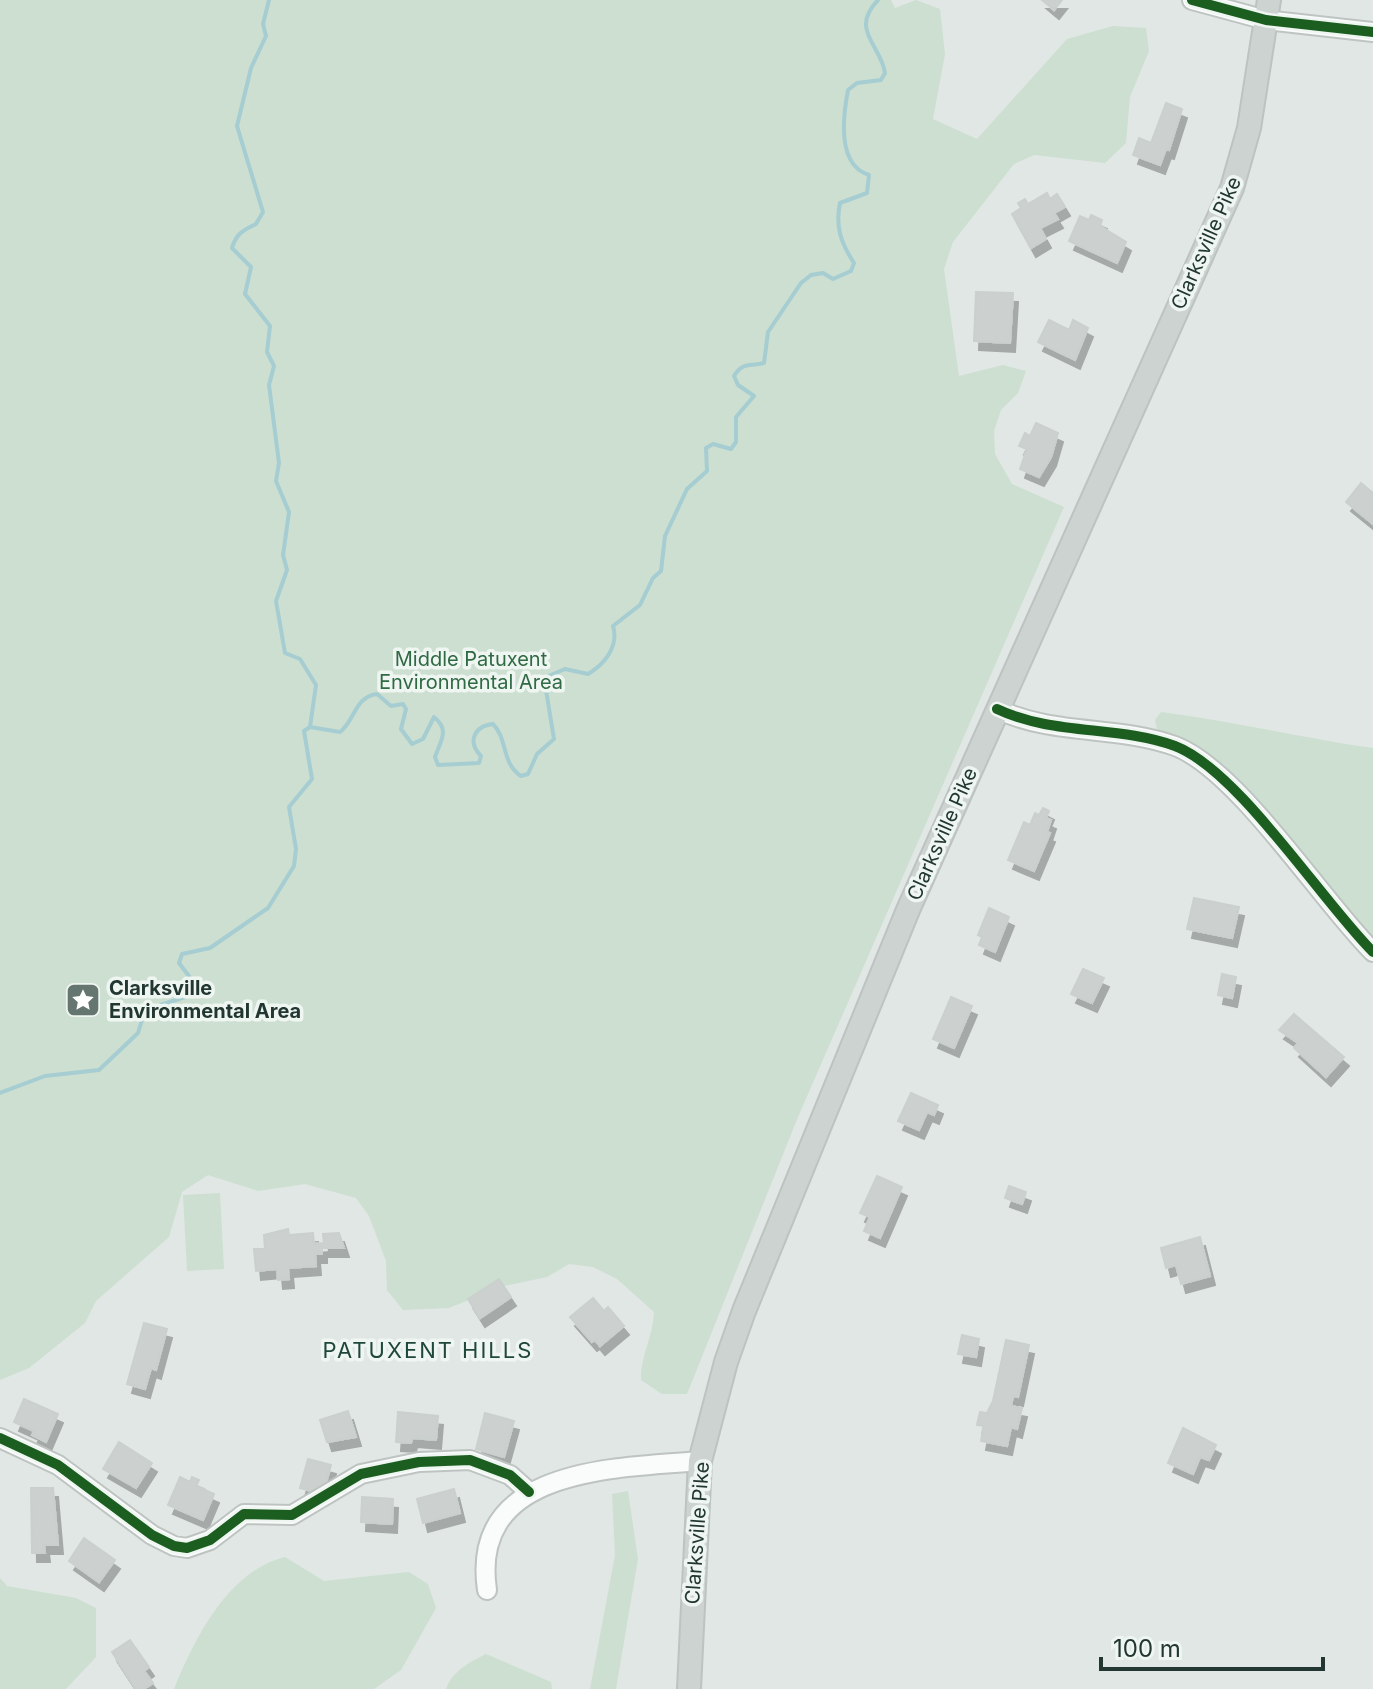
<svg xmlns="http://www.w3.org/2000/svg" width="1373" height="1689" viewBox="0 0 1373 1689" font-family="Inter,sans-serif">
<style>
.green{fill:#ccdfd1}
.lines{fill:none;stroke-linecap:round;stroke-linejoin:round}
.stream{stroke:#a6cdd1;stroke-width:4}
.building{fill:#ccd0ce;stroke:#cad0cd;stroke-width:2;filter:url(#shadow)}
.minor-casing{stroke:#bec4c1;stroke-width:22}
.major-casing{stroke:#bcc3c1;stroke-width:26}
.minor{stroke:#fafbfb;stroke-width:18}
.major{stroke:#cdd3d1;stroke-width:22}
.cycleway-casing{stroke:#eff6f2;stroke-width:15}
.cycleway{stroke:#1b5e20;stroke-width:10}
.labels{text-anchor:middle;stroke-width:7;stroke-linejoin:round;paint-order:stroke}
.street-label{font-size:20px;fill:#223731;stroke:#eff6f2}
.park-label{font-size:20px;fill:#306a44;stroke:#eff6f2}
.poi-label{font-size:20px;font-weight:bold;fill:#223731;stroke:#eff6f2;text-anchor:start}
.neighbourhood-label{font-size:22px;letter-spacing:2px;fill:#20473c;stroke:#eff6f2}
</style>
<defs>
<filter id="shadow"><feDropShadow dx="5" dy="9" stdDeviation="0" flood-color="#0004"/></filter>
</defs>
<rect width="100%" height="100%" fill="#e1e7e4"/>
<g class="green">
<path d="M0 0H891L895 8 916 0 940 9 945 54 933 119 977 139 1067 39 1113 26 1146 28 1149 51 1130 97 1126 143 1105 163 1034 155 1014 164 953 242 944 269 959 376 1003 365 1026 371 1018 393 1001 410 994 431 995 454 1012 484 1064 507 798 1117 687 1394H662L641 1380C641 1354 653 1337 654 1312L617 1279 593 1267 569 1264 547 1277 500 1287 449 1308 403 1310 387 1290 386 1261 369 1216 356 1198 305 1184 258 1191 208 1175 182 1192 169 1237 96 1301 85 1323 29 1368 0 1380Z"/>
<path d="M1161 712C1232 721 1302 738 1373 748V938L1224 765 1157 729 1155 720Z"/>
<path d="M220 1193 224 1269 187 1271 183 1195Z"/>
<path d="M628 1491 638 1559 616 1689H590L615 1555 612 1494Z"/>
<path d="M285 1557 324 1581 409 1572 428 1584 436 1608 401 1670 374 1689H174C195 1638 228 1571 285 1557Z"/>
<path d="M0 1578 7 1586 76 1598 96 1608V1657L66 1689H0Z"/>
<path d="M486 1654 551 1682 552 1689H446C452 1671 470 1662 486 1654Z"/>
</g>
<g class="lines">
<g class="stream">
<path d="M269 0 263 24 266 36 251 68 237 126 263 212 256 224C243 230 236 234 232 248L251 267 245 294 270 326 267 352 274 366 269 385 279 463 276 481 289 512 283 555 287 570 276 601 285 653 300 659 316 685 310 727"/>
<path d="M0 1093 45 1076 99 1070 138 1033 145 1010 185 997 192 980 179 963 182 954 210 948 268 908 294 866 296 849 289 807 312 779 304 731 310 727 340 732C355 721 354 697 377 694L391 706 403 704 406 709 401 729 412 744 423 739 434 717C450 730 441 740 435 757L438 765 479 763 481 756C467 742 474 726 493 724 508 739 501 763 521 776L528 774 537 754 554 739 544 678 565 669 588 674C605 664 619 646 613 626L640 605 653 578 661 571 665 536 687 489 707 471 706 448 713 444 731 449 736 442V417L754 396 738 385 734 376C743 361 750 367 764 363L768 332 801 283 811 275 823 273 833 279 851 271 854 263C841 243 835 227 840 203L867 193 869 175C837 165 843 116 848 90L857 83 881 80 885 73C881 45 849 30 878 0"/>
</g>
</g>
<g class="building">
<path d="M1042 0H1062L1054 10Z"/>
<path d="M1166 103 1182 109 1169 150 1166 149 1160 165 1133 155 1139 138 1151 143Z"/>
<path d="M1047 193 1050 199 1057 194 1065 207 1054 213 1058 219 1040 228 1046 239 1031 248 1012 214 1021 208 1018 203 1025 199 1028 204Z"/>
<path d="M1091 215 1102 220 1100 226 1126 242 1117 263 1069 241 1080 216 1089 220Z"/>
<path d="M976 292 1013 293 1010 343 974 341Z"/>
<path d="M1049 320 1069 330 1073 320 1088 328 1075 360 1038 342Z"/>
<path d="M1036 423 1058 433 1051 457 1039 477 1020 469 1027 449 1019 446 1025 433 1030 436Z"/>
<path d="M1361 483 1373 493V524L1346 502Z"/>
<path d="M1043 808 1049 811 1046 818 1051 820 1047 832 1050 833 1034 871 1008 860 1024 822 1030 825 1035 813 1039 815Z"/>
<path d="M1194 898 1239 907 1232 938 1187 929Z"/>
<path d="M989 908 1009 917 995 952 979 945 982 937 978 935Z"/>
<path d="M1083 969 1104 978 1092 1003 1071 994Z"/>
<path d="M1222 974 1236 977 1232 998 1218 995Z"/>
<path d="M951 997 972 1006 954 1048 933 1039Z"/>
<path d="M1294 1014 1344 1057 1326 1077 1294 1048 1298 1043 1279 1030Z"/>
<path d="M911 1093 938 1105 934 1115 927 1112 919 1130 898 1121Z"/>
<path d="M877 1176 902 1187 880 1238 864 1231 870 1217 860 1213Z"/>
<path d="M1009 1186 1026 1192 1022 1204 1005 1198Z"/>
<path d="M288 1229 289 1235 313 1233 314 1244 324 1243 323 1234 339 1233 344 1248H322V1254H315L316 1266 288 1268 289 1279 278 1280 277 1269 256 1271 254 1249H265L264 1235Z"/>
<path d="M1200 1237 1210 1276 1181 1284 1176 1265 1166 1268 1161 1248Z"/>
<path d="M499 1279 511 1297 480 1318 468 1299Z"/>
<path d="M593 1298 604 1311 608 1307 624 1326 600 1346 595 1340 592 1342 570 1317Z"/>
<path d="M144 1323 167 1329 156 1370 151 1368 145 1389 127 1384Z"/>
<path d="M962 1335 979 1339 976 1357 958 1354Z"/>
<path d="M1006 1340 1029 1345 1018 1397 1013 1396 1011 1406 1022 1408 1017 1429 1011 1427 1007 1446 981 1441 984 1426 977 1425 980 1412 987 1413 993 1401Z"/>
<path d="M24 1399 58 1414 46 1442 32 1435 34 1431 14 1422Z"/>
<path d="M348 1411 356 1437 327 1442 320 1420Z"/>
<path d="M398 1412 438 1416 436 1440 412 1438 411 1443 396 1442Z"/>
<path d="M485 1413 514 1421 504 1457 476 1449Z"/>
<path d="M1183 1428 1216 1445 1209 1460 1200 1457 1193 1474 1168 1463Z"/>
<path d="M119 1442 152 1463 136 1488 103 1469Z"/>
<path d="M308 1459 331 1465 323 1494 300 1488Z"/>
<path d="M180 1477 190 1482 192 1477 199 1480 196 1486 214 1494 203 1520 168 1505Z"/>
<path d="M31 1488H53L58 1545H44L45 1553H32Z"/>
<path d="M454 1489 460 1513 423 1523 417 1499Z"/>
<path d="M362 1497 393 1499 392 1524 361 1522Z"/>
<path d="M84 1538 115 1560 99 1582 69 1561Z"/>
<path d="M130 1640 149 1667 144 1671 153 1683 144 1689H136L112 1652Z"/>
</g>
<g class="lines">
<g class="minor-casing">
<g id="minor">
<path d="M1192 0 1266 20 1373 32"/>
<path d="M997 709C1054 736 1117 725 1175 746 1238 770 1321 900 1373 952"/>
<path d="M0 1438 58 1465 152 1535 174 1546 187 1548 210 1540 244 1514 292 1515 361 1474 419 1462 470 1460 510 1475 529 1492"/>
<path d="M487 1590C469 1467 616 1468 700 1461"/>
</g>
</g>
<g class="major-casing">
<path id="major" d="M689 1689 700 1461 726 1362 744 1311 908 910 1232 188 1249 128 1269 0"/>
</g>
<use href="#minor" class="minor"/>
<use href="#major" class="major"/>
<g class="cycleway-casing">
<g id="cycleway">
<path d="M1192 0 1266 20 1373 32"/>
<path d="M997 709C1054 736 1117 725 1175 746 1238 770 1321 900 1373 952"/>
<path d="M0 1438 58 1465 152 1535 174 1546 187 1548 210 1540 244 1514 292 1515 361 1474 419 1462 470 1460 510 1475 529 1492"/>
</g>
</g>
<use href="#cycleway" class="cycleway"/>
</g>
<defs>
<g id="sight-square" transform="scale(1.8)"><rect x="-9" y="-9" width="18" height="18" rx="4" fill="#657570" stroke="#eff6f2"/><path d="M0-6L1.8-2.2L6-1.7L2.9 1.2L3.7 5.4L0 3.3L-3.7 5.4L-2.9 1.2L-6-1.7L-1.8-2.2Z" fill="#fff"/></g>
</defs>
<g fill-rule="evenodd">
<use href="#sight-square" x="83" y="1000"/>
</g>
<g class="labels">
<g class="street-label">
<text transform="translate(1206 243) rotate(-66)" y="7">Clarksville Pike</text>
<text transform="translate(942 834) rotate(-66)" y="7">Clarksville Pike</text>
<text transform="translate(697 1533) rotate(-86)" y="7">Clarksville Pike</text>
</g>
<g class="park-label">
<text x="471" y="666">Middle Patuxent<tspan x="471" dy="23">Environmental Area</tspan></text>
</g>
<g class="poi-label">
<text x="109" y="995">Clarksville<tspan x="109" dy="23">Environmental Area</tspan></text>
</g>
<g class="neighbourhood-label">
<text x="428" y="1358">PATUXENT HILLS</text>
</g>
</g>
<path d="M1101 1657v12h222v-12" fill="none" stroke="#223731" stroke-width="4"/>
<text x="1113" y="1657" font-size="24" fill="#223731" stroke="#eff6f2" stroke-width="6" paint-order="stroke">100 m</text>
</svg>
